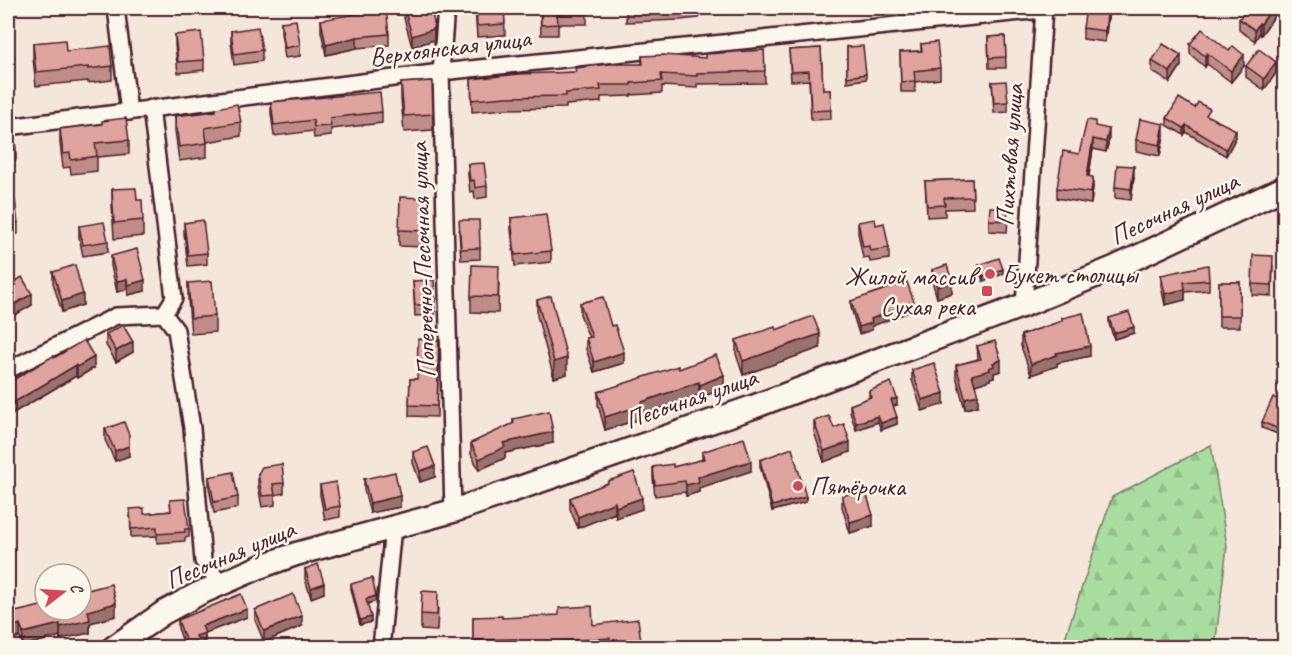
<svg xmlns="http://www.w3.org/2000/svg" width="1292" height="655" viewBox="0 0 1292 655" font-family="Caveat,sans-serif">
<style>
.forest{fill:url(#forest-firs);stroke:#7a7e66;stroke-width:1.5}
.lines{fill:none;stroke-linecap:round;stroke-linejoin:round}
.street-casing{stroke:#4a1f2b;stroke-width:20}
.secondary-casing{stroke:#4a1f2b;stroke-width:27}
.street{stroke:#fbf7ec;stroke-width:15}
.secondary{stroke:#fbf7ec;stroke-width:22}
.wall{fill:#bf8d87;stroke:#4a1f2b;stroke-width:1.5}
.shaded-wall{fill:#9b736e;stroke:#4a1f2b;stroke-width:1.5}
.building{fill:#dea49d;stroke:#4a1f2b;stroke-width:1.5}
.poi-dot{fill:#d1495b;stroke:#fbf7ec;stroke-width:2}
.labels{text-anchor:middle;stroke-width:5;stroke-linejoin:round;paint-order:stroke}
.street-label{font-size:26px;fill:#4a1f2b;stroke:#fbf7ec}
.poi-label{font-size:26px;fill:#4a1f2b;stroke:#fbf7ec;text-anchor:start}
</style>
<defs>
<pattern id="forest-firs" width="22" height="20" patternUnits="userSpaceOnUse" patternTransform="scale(1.5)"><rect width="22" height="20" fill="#aadea0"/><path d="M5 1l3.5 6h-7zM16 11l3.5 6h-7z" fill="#94be8a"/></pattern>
</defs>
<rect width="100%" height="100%" fill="#f5e6dc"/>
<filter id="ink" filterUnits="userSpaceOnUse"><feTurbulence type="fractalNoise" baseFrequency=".0167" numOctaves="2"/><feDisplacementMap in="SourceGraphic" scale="12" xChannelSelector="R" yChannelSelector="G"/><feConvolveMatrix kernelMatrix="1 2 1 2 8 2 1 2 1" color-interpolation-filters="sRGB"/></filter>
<g filter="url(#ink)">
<path class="forest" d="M1211 445 1227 546 1215 647H1062L1112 497Z"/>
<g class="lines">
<g class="street-casing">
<g id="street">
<path d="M116 8 129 112"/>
<path d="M446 8 441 72 453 511"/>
<path d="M151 108 174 298 164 314 176 330 192 428 203 561 220 583"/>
<path d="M8 127 441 72 1042 10"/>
<path d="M1024 305 1044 8"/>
<path d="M8 370 116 316 164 314"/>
<path d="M381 648 393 527"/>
</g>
</g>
<g class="secondary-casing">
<path id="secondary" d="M113 648 163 613 198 594 262 566 296 554 453 511 753 407 1024 305 1114 268 1284 188"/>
</g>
<use href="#street" class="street"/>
<use href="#secondary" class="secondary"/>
</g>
<g class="wall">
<path d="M404 8 434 33V40L412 47 404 18Z"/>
<path d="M475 8H504L505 35 477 37Z"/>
<path d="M540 8H587V24H558V35H541Z"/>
<path d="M626 8H805L804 10 773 8V11L699 15V18L680 20 626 22Z"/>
<path d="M1109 8 1105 42 1083 39V28Z"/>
<path d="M1280 8 1261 35 1259 34 1255 41 1239 30V19Z"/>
<path d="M8 10 12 36V46L8 47Z"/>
<path d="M321 20 389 34V45L357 48 326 55 321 31Z"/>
<path d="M281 22 300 45V56L285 58 281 33Z"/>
<path d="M231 31 262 50V61L234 65 231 42Z"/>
<path d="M175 35 204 60V70L178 73 175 45Z"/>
<path d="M1005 36 1006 68H989L988 37Z"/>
<path d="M33 43 66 51 112 66V80L88 83V81L36 86 33 58Z"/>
<path d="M921 44 940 68V79L915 82V92H901L900 52 921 51Z"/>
<path d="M1190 44 1244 66 1231 82 1207 64 1205 67 1190 54Z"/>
<path d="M847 47 866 74V79L847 82Z"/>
<path d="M821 48 823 90H830L831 119 811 120 809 80 791 81 789 50Z"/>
<path d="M764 50 765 83 697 84V88L662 86V93L631 95V96L601 97V102L566 105V108L506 109 472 112 471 79 575 72 642 64V56L705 58Z"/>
<path d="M1152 61 1181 66 1170 83 1152 71Z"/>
<path d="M1246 66 1276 73 1264 90 1246 77Z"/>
<path d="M432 81 433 130 404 132 401 99V83Z"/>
<path d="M992 82 1008 102V112L994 113Z"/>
<path d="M271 102 382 112V123L331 129V136L314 138 313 131 274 136 271 113Z"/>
<path d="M216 108 241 122V136L207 142V157L179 161 175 130V116L216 111Z"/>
<path d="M1209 117 1236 137 1226 156 1186 132 1184 135 1167 125V118Z"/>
<path d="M1095 126 1109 140 1106 152 1093 149 1089 176 1093 187 1091 204 1057 198V188L1079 154Z"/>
<path d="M60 129 129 140V154L97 157V171L71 174 70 167 63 168 60 143Z"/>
<path d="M1164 135 1160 156 1136 151V140Z"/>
<path d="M8 139 16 150V160L12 161V174H8Z"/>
<path d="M468 164 487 186V197L475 199 474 191 470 192 468 175Z"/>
<path d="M1134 177 1131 200 1115 198V187Z"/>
<path d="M972 179 973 208 945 209V216L927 217 925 181Z"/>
<path d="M112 189 143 220V236L114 239 112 205Z"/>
<path d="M8 201 18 223V234L8 236Z"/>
<path d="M426 214 425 247 399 246V230Z"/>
<path d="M511 218 551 251V262L515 266 511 229Z"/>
<path d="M1008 219 1007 232 989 231V220Z"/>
<path d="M858 222 876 225 889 248V259L870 262 869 257 863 258 858 233Z"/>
<path d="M184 223 207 253V264L188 266 184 233Z"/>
<path d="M79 226 108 241V252L83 256 79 237Z"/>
<path d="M459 231 480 248V259L461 260Z"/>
<path d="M111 256 145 291 128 295 127 289 117 292 111 266Z"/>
<path d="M979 265 1003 274 983 281 979 270Z"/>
<path d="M1273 266 1272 296 1252 295V284Z"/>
<path d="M932 270 952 293 937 298 932 281Z"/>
<path d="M53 272 83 305 62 312 53 283Z"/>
<path d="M1161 275 1209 280V290L1185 292V300L1165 305 1161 286Z"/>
<path d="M413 281 435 304V315L415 316Z"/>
<path d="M499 282 498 313 471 312V296Z"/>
<rect x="1219" y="282" width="21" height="45"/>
<path d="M188 283 215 316V332L191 334 188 299Z"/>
<path d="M8 286 32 305 15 315 8 302Z"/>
<path d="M537 300 567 374 554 378 537 316Z"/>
<path d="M851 301 914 310 872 326V330L859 334 851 308Z"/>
<path d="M580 303 611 326 624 363 594 372 586 349V338H589L580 314Z"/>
<path d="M1062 318 1090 356 1057 363V366L1031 375 1021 346V335L1062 321Z"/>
<path d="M1109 318 1134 333 1114 339 1109 324Z"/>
<path d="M776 330 820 348 743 375 736 354V340Z"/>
<path d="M106 334 133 352 116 362 106 345Z"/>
<path d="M439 340 437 417 409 416 410 379H417Z"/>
<path d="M977 346 1001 371 994 373V377L990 378V380L975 385 978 406 965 409 956 376V365L978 359Z"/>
<path d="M1284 350V376L1279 375V370Z"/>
<path d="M54 358 94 368 77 378 76 376 8 416Z"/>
<path d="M679 369 724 388 700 398 699 395 643 415V418L605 430 598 405V392Z"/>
<path d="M912 370 944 404 922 411 912 380Z"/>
<path d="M869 391 897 405 893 406 897 424 881 430 878 422 856 430 850 412V405L869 398Z"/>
<path d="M1284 402 1283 436 1262 428V422Z"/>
<path d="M513 419 553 443 505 453V458L479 470 471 454V443L513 424Z"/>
<path d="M814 421 834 428 850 452 824 462 814 432Z"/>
<path d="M105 429 129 456 115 461 105 440Z"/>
<path d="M413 452 435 477 420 482 413 463Z"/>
<path d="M702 452 751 471 699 488V492L686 496 685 492 655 496 653 478V467H673L702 460Z"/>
<path d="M760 460 806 502 772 511 760 466Z"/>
<path d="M258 474 284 483V493L275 495V505L262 507 258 485Z"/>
<path d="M209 477 238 497V508L214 513 209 488Z"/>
<path d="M364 479 400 507 370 513 364 490Z"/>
<path d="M608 483 642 509 616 518 615 513 578 528 570 509V498Z"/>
<path d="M320 485 340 506V517L325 520 320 495Z"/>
<path d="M842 496 873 526 850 533 842 507Z"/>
<path d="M170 500 189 529V537L185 538V541L157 543V536L131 537 130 509 144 514 171 511Z"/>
<path d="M305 569 324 593 311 598 305 579Z"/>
<path d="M351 584 376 601 367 604 371 622 360 625 351 589Z"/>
<path d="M84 591 116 616 90 623V633L60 639V636L23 646 20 637 11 613 45 610Z"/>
<path d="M438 608 437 631 421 630V614Z"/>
<path d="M255 610 302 626 264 642 255 620Z"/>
<path d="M247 617 205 633V641L198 644V648H185L178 628V620Z"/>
<path d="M473 617 502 618 593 625 641 642V648H473Z"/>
</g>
<g class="shaded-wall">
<path d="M1108 8H1109V11L1105 42V31Z"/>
<path d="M1272 8H1280L1261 35V24Z"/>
<path d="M434 22V40L412 47V36Z"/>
<path d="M1259 23V34L1255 41V30Z"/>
<path d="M357 37V48L326 55V45Z"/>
<path d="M1207 53V64L1205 67V56Z"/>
<path d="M1181 55V66L1170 83V72Z"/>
<path d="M1244 55V66L1231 82V71Z"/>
<path d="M1276 62V73L1264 90V79Z"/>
<path d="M1164 124V135L1160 156V145Z"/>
<path d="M1186 125V132L1184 135V128Z"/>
<path d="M1109 129V140L1106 152V142Z"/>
<path d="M1236 130V137L1226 156V149Z"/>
<path d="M1093 139V149L1087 186V176Z"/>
<path d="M1134 166V177L1131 200V189Z"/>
<path d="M1093 177V187L1091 204V193Z"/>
<path d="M1003 269V274L983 281V276Z"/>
<path d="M127 279V289L117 292V281Z"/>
<path d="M145 280V291L128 295V285Z"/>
<path d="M952 282V293L937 298V287Z"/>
<path d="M1185 289V300L1165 305V294Z"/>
<path d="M32 294V305L15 315V304Z"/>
<path d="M83 294V305L62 312V301Z"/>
<path d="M914 302V310L872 326V330L859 334V327L871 319Z"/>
<path d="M1134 327V333L1114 339V333Z"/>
<path d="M820 334V348L743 375V361Z"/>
<path d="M133 342V352L116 362V351Z"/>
<path d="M1090 346V356L1057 363V366L1031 375V364L1056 353Z"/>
<path d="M624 352V363L594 372V362Z"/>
<path d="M94 357V368L77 378V367Z"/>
<path d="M567 358V374L554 378V362Z"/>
<path d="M1001 360V371L994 373V377L990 378V380L972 386V375L993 363Z"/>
<path d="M76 365V376L8 416V406Z"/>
<path d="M724 375V388L700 398V385Z"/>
<path d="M699 382V395L643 415V418L605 430V417L642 402Z"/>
<path d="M944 393V404L922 411V400Z"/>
<path d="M978 395V406L965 409V398Z"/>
<path d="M897 398V405L891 407V400Z"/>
<path d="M878 416V422L856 430V423Z"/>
<path d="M897 417V424L881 430V423Z"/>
<path d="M553 432V443L505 453V458L479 470V459L503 443Z"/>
<path d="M850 442V452L824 462V451Z"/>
<path d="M129 446V456L115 461V451Z"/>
<path d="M751 461V471L699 488V492L686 496V485L698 477Z"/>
<path d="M435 466V477L420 482V471Z"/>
<path d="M400 496V507L370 513V503Z"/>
<path d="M806 497V502L772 511V506Z"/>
<path d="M642 498V509L616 518V507Z"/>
<path d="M615 502V513L578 528V517Z"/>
<path d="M873 515V526L850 533V522Z"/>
<path d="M324 583V593L311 598V588Z"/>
<path d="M376 596V601L366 604V599Z"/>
<path d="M116 603V616L90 623V633L60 639V627L88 611Z"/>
<path d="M247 609V617L205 633V641L198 644V648H187V645L202 626Z"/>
<path d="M302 616V626L264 642V631Z"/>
<path d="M371 617V622L360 625V620Z"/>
<path d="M20 624V637L8 641V629Z"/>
<path d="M60 624V636L23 646V633Z"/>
</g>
<g class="building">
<path d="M378 8H386L389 34 357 37 326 45 321 20 362 13 361 9Z"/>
<path d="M404 8H430L434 22V29L412 36Z"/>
<path d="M476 8H504L505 24 477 26Z"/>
<path d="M541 8H587V13L557 14 558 24 541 25Z"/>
<path d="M626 8H695L680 10 626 11Z"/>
<path d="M1086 8H1108L1105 31 1083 28Z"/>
<path d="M1247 8H1272L1261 24 1259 23 1255 30 1239 19Z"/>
<path d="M8 10H9L12 36H8Z"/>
<path d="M296 20 300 45 285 48 281 22Z"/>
<path d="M258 27 262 50 234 54 231 31Z"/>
<path d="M1202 29 1229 51 1233 46 1244 55 1231 71 1207 53 1205 56 1190 44Z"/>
<path d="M201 32 204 60 178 62 175 35Z"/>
<path d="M1005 36 1006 57 989 58 988 37Z"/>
<path d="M65 40 66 51 110 46 112 66 88 69V67L36 72 33 43Z"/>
<path d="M937 42 940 68 914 71 915 81 901 82 900 52 922 51 921 44Z"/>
<path d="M1163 44 1181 55 1170 72 1152 61Z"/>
<path d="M863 46 866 74 847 77V47Z"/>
<path d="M821 48 823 90H830L831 110 811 111 809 71 791 72 789 50Z"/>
<path d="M1259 49 1276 62 1264 79 1246 66Z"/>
<path d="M764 50 765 71 697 73V76L661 74 662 81 631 83V85H600L601 90 566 93V96L506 97 472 100 471 79 519 74 576 72 575 68 610 64H643L642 56 663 55 705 58V54Z"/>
<path d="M432 81 433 114 404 116 401 83Z"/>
<path d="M1006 81 1008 102 994 103 992 82Z"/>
<path d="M380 92 382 112 330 118 331 126 314 127 313 120 274 125 271 102Z"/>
<path d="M1179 98 1195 108 1198 102 1210 109 1206 115 1236 130 1226 149 1186 125 1184 128 1167 118Z"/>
<path d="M237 104 241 122 205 128 207 143 179 147 175 116 216 111V108Z"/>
<path d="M126 118 129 140 95 143 97 156 71 160 70 153 63 154 60 129 102 124V121Z"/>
<path d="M1140 119 1164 124 1160 145 1136 140Z"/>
<path d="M1087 120 1095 121V126L1109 129 1106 142 1093 139 1087 176 1093 177 1091 193 1057 188 1063 151 1079 154Z"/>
<path d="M15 138 16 150H10L12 163H8V139Z"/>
<path d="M484 163 487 186 475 188 474 180 470 181 468 164Z"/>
<path d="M1117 165 1134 166 1131 189 1115 187Z"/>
<path d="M972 179 973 197 944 198 945 205 927 206 925 181Z"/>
<path d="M136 188 137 200H142L143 220 114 223 112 189Z"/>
<path d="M400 197 426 198 425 231 399 230Z"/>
<path d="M15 200 18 223 8 225V201Z"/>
<path d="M990 207 1008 208 1007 221 989 220Z"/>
<path d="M546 214 551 251 515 255 511 218Z"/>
<path d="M875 219 876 225 884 223 889 248 870 251 869 246 863 247 858 222Z"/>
<path d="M203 220 207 253 188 255 184 223Z"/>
<path d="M459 220H479L480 248 461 249Z"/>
<path d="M104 222 108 241 83 245 79 226Z"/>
<path d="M137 249 145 280 128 285 127 279 117 281 111 256Z"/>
<path d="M1253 255 1273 256 1272 285 1252 284Z"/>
<path d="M999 258 1003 269 983 276 979 265Z"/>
<path d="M75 265 83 294 62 301 53 272Z"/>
<path d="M472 265 499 266 498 297 471 296Z"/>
<path d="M947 265 952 282 937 287 932 270Z"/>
<path d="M1208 265 1209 280 1184 282 1185 289 1165 294 1161 275Z"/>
<path d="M22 277 32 294 15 304 8 292V286Z"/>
<path d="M434 280 435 304 415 305 413 281Z"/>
<path d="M212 281 215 316 191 318 188 283Z"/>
<path d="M907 282 914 302 871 319 872 323 859 327 851 301Z"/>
<rect x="1219" y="282" width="21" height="34"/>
<path d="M551 296 567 358 554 362 537 300Z"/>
<path d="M603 297 611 326 615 325 624 352 594 362 586 338 592 337 580 303Z"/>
<path d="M1129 312 1134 327 1114 333 1109 318Z"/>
<path d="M1083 313 1090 346 1056 353 1057 355 1031 364 1021 335 1062 321V318Z"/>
<path d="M813 316 820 334 743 361 736 340 775 327 776 330Z"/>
<path d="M123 325 133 342 116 351 106 334Z"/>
<path d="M418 339 439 340 437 406 409 405 410 379H417Z"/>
<path d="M84 340 94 357 77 367 76 365 8 406V383L53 356 54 358Z"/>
<path d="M995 341 1001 360 993 363 994 366 989 368 990 370 972 375 978 395 965 398 956 365 981 359 977 346Z"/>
<path d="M1282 350H1284V371L1279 370Z"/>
<path d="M716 355 724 375 700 385 699 382 642 402 643 405 605 417 598 392 678 366 679 369Z"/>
<path d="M934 363 944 393 922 400 912 370Z"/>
<path d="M891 382 897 398 891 400 897 417 881 423 878 416 856 423 850 405 871 397 869 391Z"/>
<path d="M1273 397 1284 402V427L1283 431 1262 422Z"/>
<path d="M549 411 553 432 503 443 505 447 479 459 471 443 514 423 513 419Z"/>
<path d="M829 416 834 428 844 424 850 442 824 451 814 421Z"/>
<path d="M124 422 129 435V446L115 451 105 429Z"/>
<path d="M744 438 751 461 698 477 699 482 686 485 685 481 655 485 653 467 673 464V467L704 459 702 452Z"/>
<path d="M428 447 435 466 420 471 413 452Z"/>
<path d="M792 448 806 497 772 506 760 460Z"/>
<path d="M282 464 284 483 273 484 275 495 262 496 258 474 262 467Z"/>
<path d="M233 472 238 497 214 502 209 477Z"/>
<path d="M395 472 400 496 370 503 364 479Z"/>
<path d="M634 472 642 498 616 507 615 502 578 517 570 498 608 483V481Z"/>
<path d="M336 482 340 506 325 509 320 485Z"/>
<path d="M865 489 873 515 850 522 842 496Z"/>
<path d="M185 499 189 529H185V532L157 534V527L131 529 130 509 144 508V514L171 511 170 500Z"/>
<path d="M318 564 324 583 311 588 305 569Z"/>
<path d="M372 578 376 596 366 599 371 617 360 620 351 584Z"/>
<path d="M81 582 84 591 111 584 116 603 88 611 90 620 60 627V624L23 633 20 624 8 629V603L11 613 45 605V610H81Z"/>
<path d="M422 591 438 592 437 615 421 614Z"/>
<path d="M241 594 247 609 202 626 205 633 196 636 198 640 187 645 178 620Z"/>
<path d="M293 594 302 616 264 631 255 610Z"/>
<path d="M592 606 593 625 638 619 641 642 637 643V648H617V645L611 646 610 638 517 644V639L473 640V617L502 616V618L559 615V608Z"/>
<path d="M397 645 415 646V648H397Z"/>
</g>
</g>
<g class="poi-dot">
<circle cx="990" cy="274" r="6"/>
<rect x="981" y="285" width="12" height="12" rx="3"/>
<circle cx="798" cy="486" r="6"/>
</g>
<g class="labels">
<g class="street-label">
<text transform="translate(450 47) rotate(-7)" y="9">Верхоянская улица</text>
<text transform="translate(1009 155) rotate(-86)" y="9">Пихтовая улица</text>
<text transform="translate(1174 208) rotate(-25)" y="9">Песочная улица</text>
<text transform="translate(422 260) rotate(-92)" y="9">Поперечно-Песочная улица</text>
<text transform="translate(691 398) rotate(-19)" y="9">Песочная улица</text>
<text transform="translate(230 554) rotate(-23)" y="9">Песочная улица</text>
</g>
<g class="poi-label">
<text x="1002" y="283">Букет столицы</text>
<text x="975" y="285" text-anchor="end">Жилой массив<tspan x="975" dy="30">Сухая река</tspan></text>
<text x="810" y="495">Пятёрочка</text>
</g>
</g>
<rect width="1292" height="655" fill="none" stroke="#fbf7ec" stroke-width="30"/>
<rect x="15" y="15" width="1262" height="625" fill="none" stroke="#4a1f2b" stroke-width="2" filter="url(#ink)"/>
<g transform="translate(63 592) rotate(73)"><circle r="28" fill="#fbf7ec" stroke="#b4a19f" stroke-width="1.5"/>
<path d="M0-4.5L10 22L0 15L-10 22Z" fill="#d1495b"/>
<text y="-9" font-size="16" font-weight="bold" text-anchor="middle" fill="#4a1f2b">С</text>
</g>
</svg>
